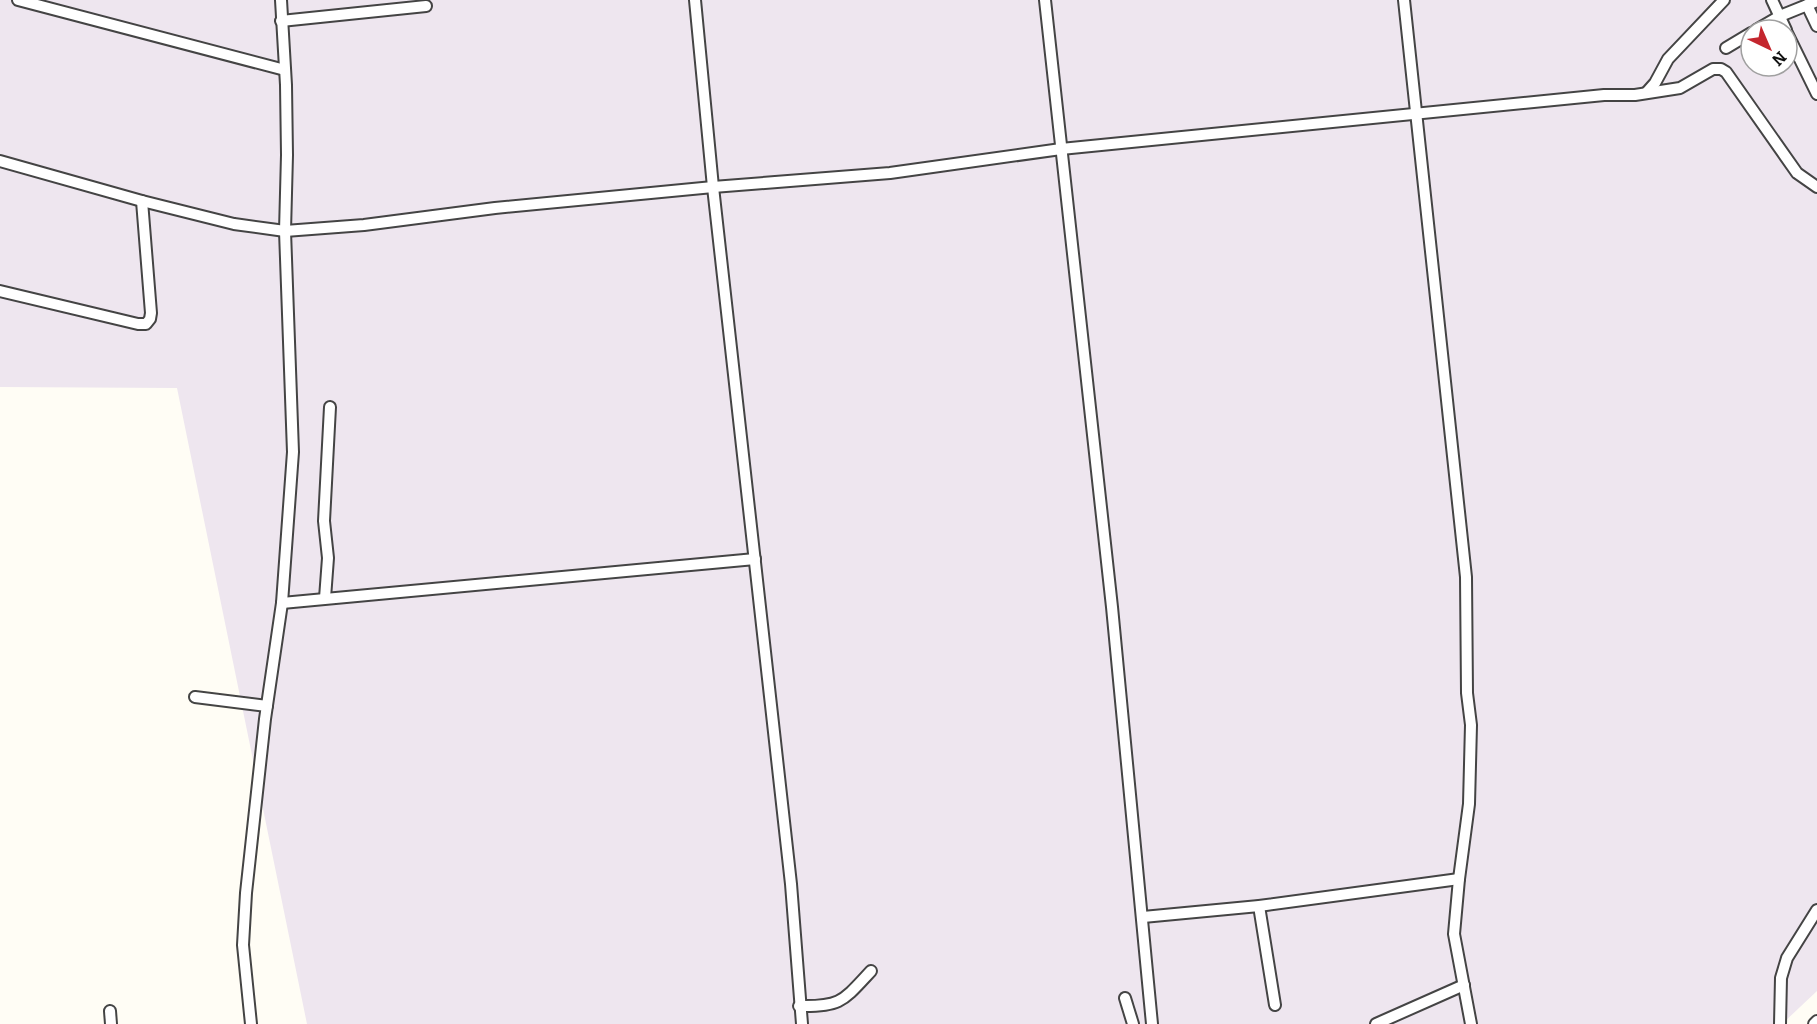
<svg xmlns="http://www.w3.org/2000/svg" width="1817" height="1024" viewBox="0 0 1817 1024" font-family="Bitter,serif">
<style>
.industrial{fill:#eee6ef;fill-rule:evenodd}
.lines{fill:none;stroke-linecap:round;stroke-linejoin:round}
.minor-casing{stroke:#444;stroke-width:14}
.minor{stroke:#fff;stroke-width:10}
</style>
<rect width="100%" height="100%" fill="#fffdf5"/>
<path class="industrial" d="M0 0H1817V991L1782 1024H307L177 388 0 387ZM1751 30H1787V66H1751Z"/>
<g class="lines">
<g class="minor-casing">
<g id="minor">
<path d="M18 0 285 70"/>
<path d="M695 0 713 187 791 884 802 1024"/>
<path d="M1045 0 1112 607 1152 1024"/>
<path d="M1404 0 1466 577 1467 693 1471 725 1469 804 1459 879 1454 934 1471 1024"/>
<path d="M1772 0 1786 30"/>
<path d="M1807 5 1817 26"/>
<path d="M281 21 426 6"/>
<path d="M1756 30 1780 16 1817 1"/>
<path d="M1787 33 1817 94"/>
<path d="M1726 48 1751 33"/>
<path d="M1647 92 1655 83 1668 59 1724 0"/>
<path d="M0 161 142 201 234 224 285 231 364 225 495 208 713 187 890 173 1061 149 1604 95H1635L1680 88 1713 69H1721L1726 72 1797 173 1817 187"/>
<path d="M0 291 138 324H146L150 319 151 313 142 201"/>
<path d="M325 598 328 558 324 521 330 407"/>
<path d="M282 603 755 559"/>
<path d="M195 697 267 706"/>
<path d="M1259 906 1275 1005"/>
<path d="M1143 917 1259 906 1459 879"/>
<path d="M1125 998 1133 1024"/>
<path d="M799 1006C841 1007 843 1001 871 971"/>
<path d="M110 1011 111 1024"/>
<path d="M251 1024 243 945 246 893 265 719 282 603 293 452 285 231 287 155 286 85 281 0"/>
<path d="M1376 1024 1464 985"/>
<path d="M1780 1024 1781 978 1787 958 1817 910"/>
<path d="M1814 1024 1817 1021"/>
</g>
</g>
<use href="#minor" class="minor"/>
</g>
<g transform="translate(1769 48) rotate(136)"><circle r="28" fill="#ffffff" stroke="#a0a0a0" stroke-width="1.5"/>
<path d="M0-4.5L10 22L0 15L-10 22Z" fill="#c4262e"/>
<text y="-9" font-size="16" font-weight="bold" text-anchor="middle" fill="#111111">N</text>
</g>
</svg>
